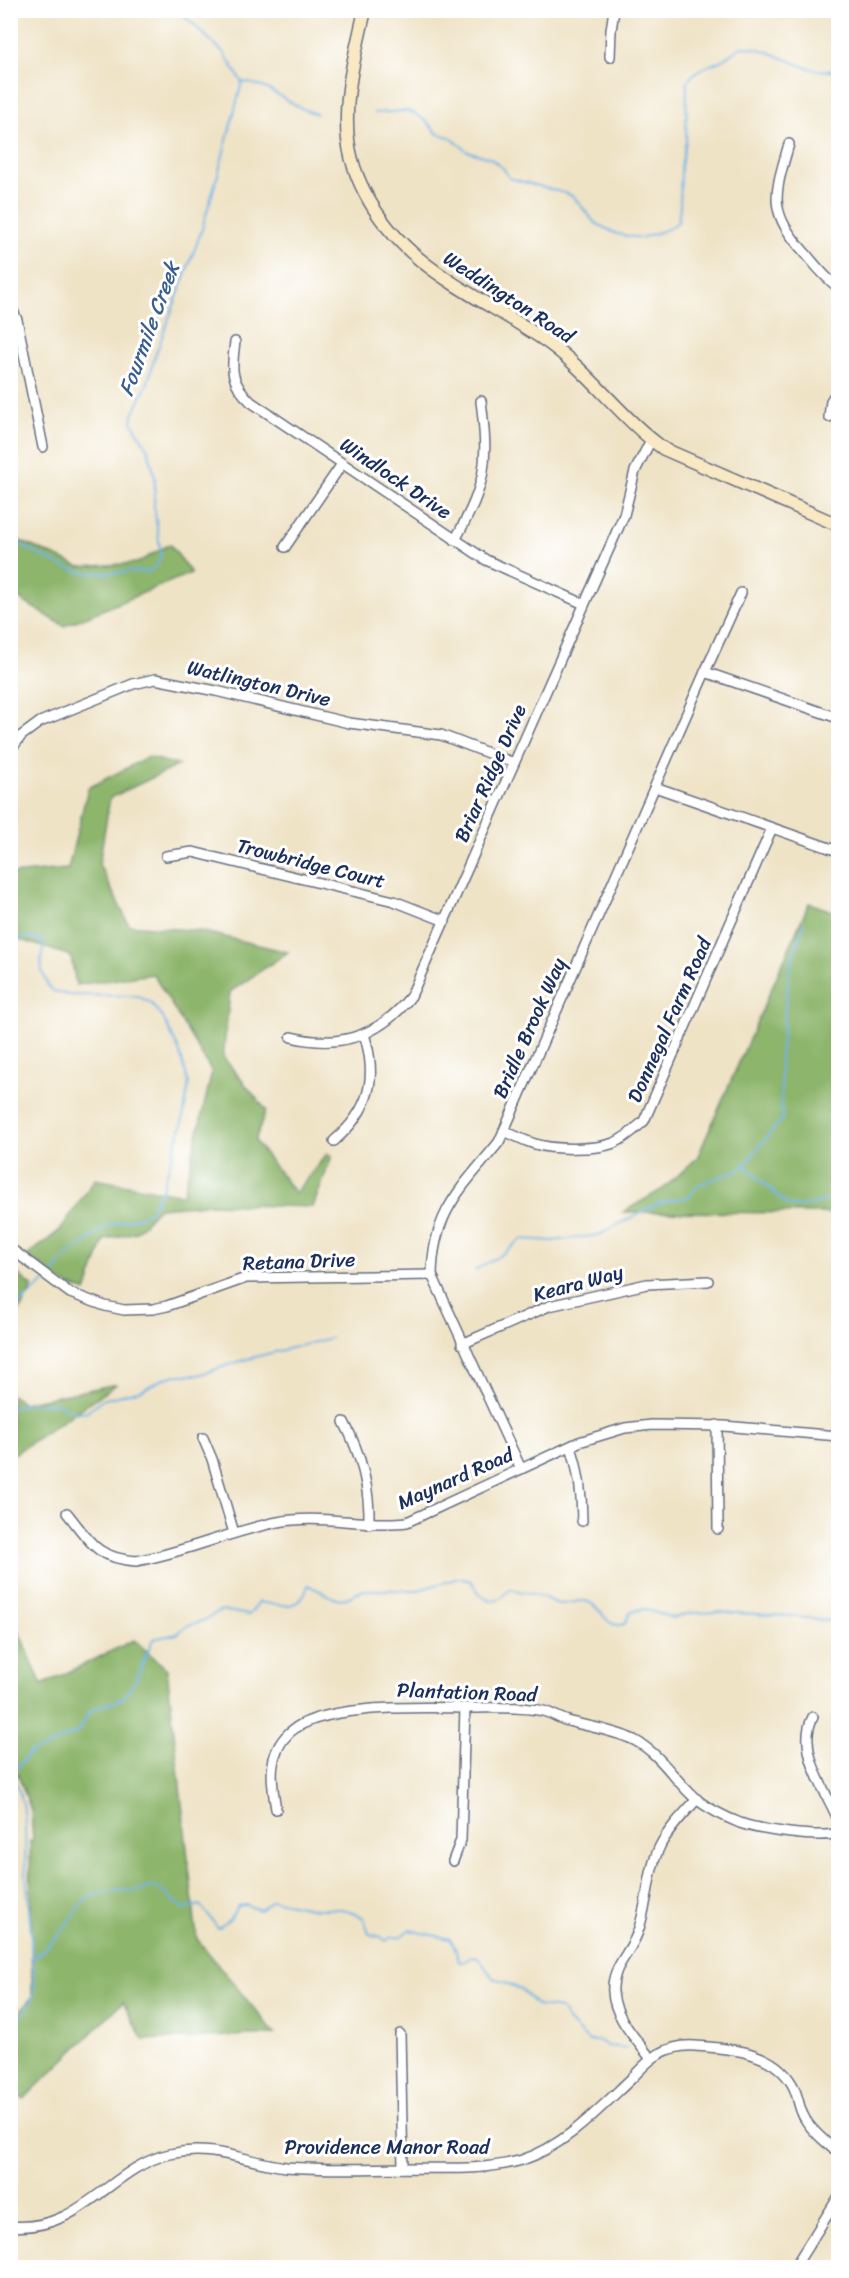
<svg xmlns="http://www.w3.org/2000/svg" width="849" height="2278" viewBox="0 0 849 2278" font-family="Sriracha,sans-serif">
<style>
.forest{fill:#8db56c;stroke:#547265;stroke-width:1.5}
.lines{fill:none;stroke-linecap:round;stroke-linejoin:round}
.stream{stroke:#70b4e6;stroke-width:2}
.street-casing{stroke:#656e82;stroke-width:12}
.secondary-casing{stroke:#656e82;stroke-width:15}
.street{stroke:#fff;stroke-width:9}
.secondary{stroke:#f8e8c3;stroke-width:12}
.labels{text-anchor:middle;stroke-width:6;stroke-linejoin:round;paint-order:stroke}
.street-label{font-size:20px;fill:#1b2f5e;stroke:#fff}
.water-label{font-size:21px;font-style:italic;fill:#395e8e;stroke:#fff}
</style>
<rect width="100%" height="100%" fill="#fff"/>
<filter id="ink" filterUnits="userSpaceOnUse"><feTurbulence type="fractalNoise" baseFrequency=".0167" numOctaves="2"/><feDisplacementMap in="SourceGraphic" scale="12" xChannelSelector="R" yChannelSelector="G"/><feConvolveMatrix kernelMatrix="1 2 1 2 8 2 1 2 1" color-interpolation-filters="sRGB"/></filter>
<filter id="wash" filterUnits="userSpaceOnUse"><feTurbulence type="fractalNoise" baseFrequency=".008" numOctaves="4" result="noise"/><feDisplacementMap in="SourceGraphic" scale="24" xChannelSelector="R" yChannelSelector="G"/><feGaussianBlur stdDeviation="1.35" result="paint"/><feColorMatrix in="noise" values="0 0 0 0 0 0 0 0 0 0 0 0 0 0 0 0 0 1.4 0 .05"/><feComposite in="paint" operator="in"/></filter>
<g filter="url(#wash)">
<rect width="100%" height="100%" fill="#efe3c6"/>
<g class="forest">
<path d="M11 537 80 567 137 563 170 544 191 573 64 626 11 594Z"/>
<path d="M148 757 179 765 110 798 99 864 129 925 200 931 288 952 230 992 223 1057 266 1110 255 1141 295 1193 327 1154 332 1156 313 1207 207 1204 159 1208 136 1232 104 1240 86 1292 64 1283 27 1256 60 1230 95 1179 183 1195 212 1072 153 974 76 985 71 956 11 937V874L68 869 88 788Z"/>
<path d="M809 903 838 913V1213L623 1212 663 1189 697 1158Z"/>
<path d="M11 1268 33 1287 11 1326Z"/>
<path d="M117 1384 11 1456V1395L23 1403Z"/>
<path d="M10 1611 42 1685 134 1640 167 1669 197 1939 275 2034 143 2040 123 2002 24 2099 11 2095V2015L20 2011 32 1997 30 1841H33L31 1810 18 1775 12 1777 11 1774Z"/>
</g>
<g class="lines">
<g class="stream">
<path d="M178 10 224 53 242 82"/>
<path d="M835 71 838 78"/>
<path d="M242 82C271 84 290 107 317 114"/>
<path d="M374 113 406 111 416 114 427 122 438 134 450 137 467 151 490 158 504 169 509 178 568 194 574 197 595 223 617 234 641 238 668 229 678 222 680 206 681 166 686 141 687 84C693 68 708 67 722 60 729 56 735 50 742 47 777 47 801 76 838 70"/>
<path d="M10 540C35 550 57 568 83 572 104 576 126 569 148 572L157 565 161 555 154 506 155 477 148 449 132 422 133 415 148 382 155 356 201 232 218 174 242 82"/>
<path d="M10 950C18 935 34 933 44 945L41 959 42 972 49 988 56 992 68 995 138 996 151 1003 163 1018 179 1050 189 1084 182 1124 162 1189 150 1211 141 1216 107 1226 64 1258 52 1275"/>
<path d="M744 1165 786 1204 798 1207 838 1198"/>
<path d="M475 1270 506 1252 521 1239 552 1241 599 1235 659 1203 689 1197 698 1185 738 1170 744 1165 782 1119 780 1057 790 966 804 923"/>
<path d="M10 1316 15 1308 48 1279"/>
<path d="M10 1409 24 1404 58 1403 74 1413 88 1411 101 1400 142 1390 165 1378 176 1375H198L247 1359 331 1338"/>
<path d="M10 1771C32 1809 23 1833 26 1874 29 1913 34 1953 34 1993L27 2009 20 2018 10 2017"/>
<path d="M12 1774 30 1752 42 1749 80 1730 89 1712 100 1706 122 1699 135 1681 153 1639 177 1634 186 1626 205 1620 221 1610 249 1615 259 1602C282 1606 300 1612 308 1585L336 1599 347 1598 364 1590H419L459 1578 471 1581C476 1589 486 1606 499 1599 503 1597 506 1592 511 1589 521 1592 532 1593 543 1597 549 1599 553 1603 560 1604 569 1605 578 1598 588 1602 604 1607 604 1630 625 1624L631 1611 644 1609 673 1618 692 1613 720 1612 791 1616 838 1622"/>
<path d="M33 1959 58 1936 86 1898 109 1891 143 1890 153 1885 185 1909 200 1905 218 1928 229 1920 238 1906 246 1905 260 1910 272 1900 315 1909H343L364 1918 369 1934 381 1937 386 1941 391 1937H400L409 1930 450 1939C456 1944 455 1954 460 1962H464L472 1956 478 1957 493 1978 521 1989 537 2006 561 2009 569 2022 589 2041H600L607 2046 627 2048"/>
</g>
</g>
</g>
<g filter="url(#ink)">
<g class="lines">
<g class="street-casing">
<g id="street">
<path d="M610 57 611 30 614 10"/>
<path d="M789 144C774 196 767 211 806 254 816 266 825 278 838 287"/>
<path d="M10 304 17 320 43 447"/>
<path d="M235 342C231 370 230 382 251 402L486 560 584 604"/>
<path d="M829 417 831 401 838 390"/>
<path d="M455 540C486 484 489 465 481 401"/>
<path d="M285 547 342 464"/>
<path d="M705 672 838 718"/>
<path d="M10 751 21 736 40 722 133 684 155 679 216 691 349 723 441 735 514 763"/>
<path d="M655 787 838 851"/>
<path d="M166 856 193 852 213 857 394 901 445 921"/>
<path d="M291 1037C339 1049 380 1036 411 996L624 515 635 471 651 440"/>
<path d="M504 1131C514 1135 524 1141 535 1144 554 1150 595 1150 614 1143 626 1138 635 1129 644 1121L772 828"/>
<path d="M334 1141C370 1110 378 1078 364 1034"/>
<path d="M10 1248 70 1293 105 1306 124 1310 153 1309 167 1306 246 1278 432 1275"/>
<path d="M462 1344 549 1306 647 1284 708 1281"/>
<path d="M344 1422C361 1454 370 1487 369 1524"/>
<path d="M717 1425 718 1529"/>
<path d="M203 1438 212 1459 234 1533"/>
<path d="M571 1446C579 1471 582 1494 582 1521"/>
<path d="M521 1469 432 1275C433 1211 462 1188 499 1142L705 672 741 593"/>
<path d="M67 1513C90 1541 95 1558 136 1561 184 1553 230 1531 278 1522 320 1514 364 1527 407 1522L579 1442 625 1428 652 1425 724 1426 838 1436"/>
<path d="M813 1717C796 1748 825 1790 838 1819"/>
<path d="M276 1809C271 1781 267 1754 289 1733 321 1702 428 1708 471 1708 494 1708 520 1706 543 1711 552 1713 560 1719 568 1721 590 1727 613 1730 634 1740 661 1754 674 1780 696 1799 709 1809 725 1817 740 1823 760 1830 819 1839 838 1833"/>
<path d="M453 1861 461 1840 465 1708"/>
<path d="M400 2034 403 2168"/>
<path d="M651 2059C637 2040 614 2017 613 1992 611 1968 629 1955 637 1934 648 1906 647 1873 660 1846 669 1828 684 1814 697 1799"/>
<path d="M10 2226C82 2233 110 2167 170 2154 214 2144 245 2162 286 2167 325 2170 365 2169 405 2168 443 2168 484 2171 522 2160 565 2146 599 2109 631 2079 640 2070 648 2060 659 2054 670 2048 683 2045 695 2046 730 2049 772 2050 792 2084 798 2094 798 2105 803 2115 810 2130 826 2142 838 2153"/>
<path d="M794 2268 838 2198"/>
</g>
</g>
<g class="secondary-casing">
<path id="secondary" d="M365 10C357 47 346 85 347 123 347 147 354 172 365 193 406 272 482 295 550 344 592 375 622 419 664 449L838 525"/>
</g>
<use href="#street" class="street"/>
<use href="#secondary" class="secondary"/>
</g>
</g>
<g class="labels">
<g class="street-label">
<text transform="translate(509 297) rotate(33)" y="7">Weddington Road</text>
<text transform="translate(396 478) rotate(34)" y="7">Windlock Drive</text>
<text transform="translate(259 683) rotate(13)" y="7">Watlington Drive</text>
<text transform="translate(490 773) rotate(-66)" y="7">Briar Ridge Drive</text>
<text transform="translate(311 863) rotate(14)" y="7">Trowbridge Court</text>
<text transform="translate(669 1020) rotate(-66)" y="7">Donnegal Farm Road</text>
<text transform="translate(529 1028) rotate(-66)" y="7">Bridle Brook Way</text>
<text transform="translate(299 1261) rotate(-2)" y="7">Retana Drive</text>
<text transform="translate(578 1283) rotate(-15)" y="7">Keara Way</text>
<text transform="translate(455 1478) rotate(-24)" y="7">Maynard Road</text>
<text transform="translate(467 1692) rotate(2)" y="7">Plantation Road</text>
<text x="387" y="2154">Providence Manor Road</text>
</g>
<g class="water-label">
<text transform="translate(149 329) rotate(-70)" y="7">Fourmile Creek</text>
</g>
</g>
<rect width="849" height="2278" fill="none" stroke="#fff" stroke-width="36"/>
</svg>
